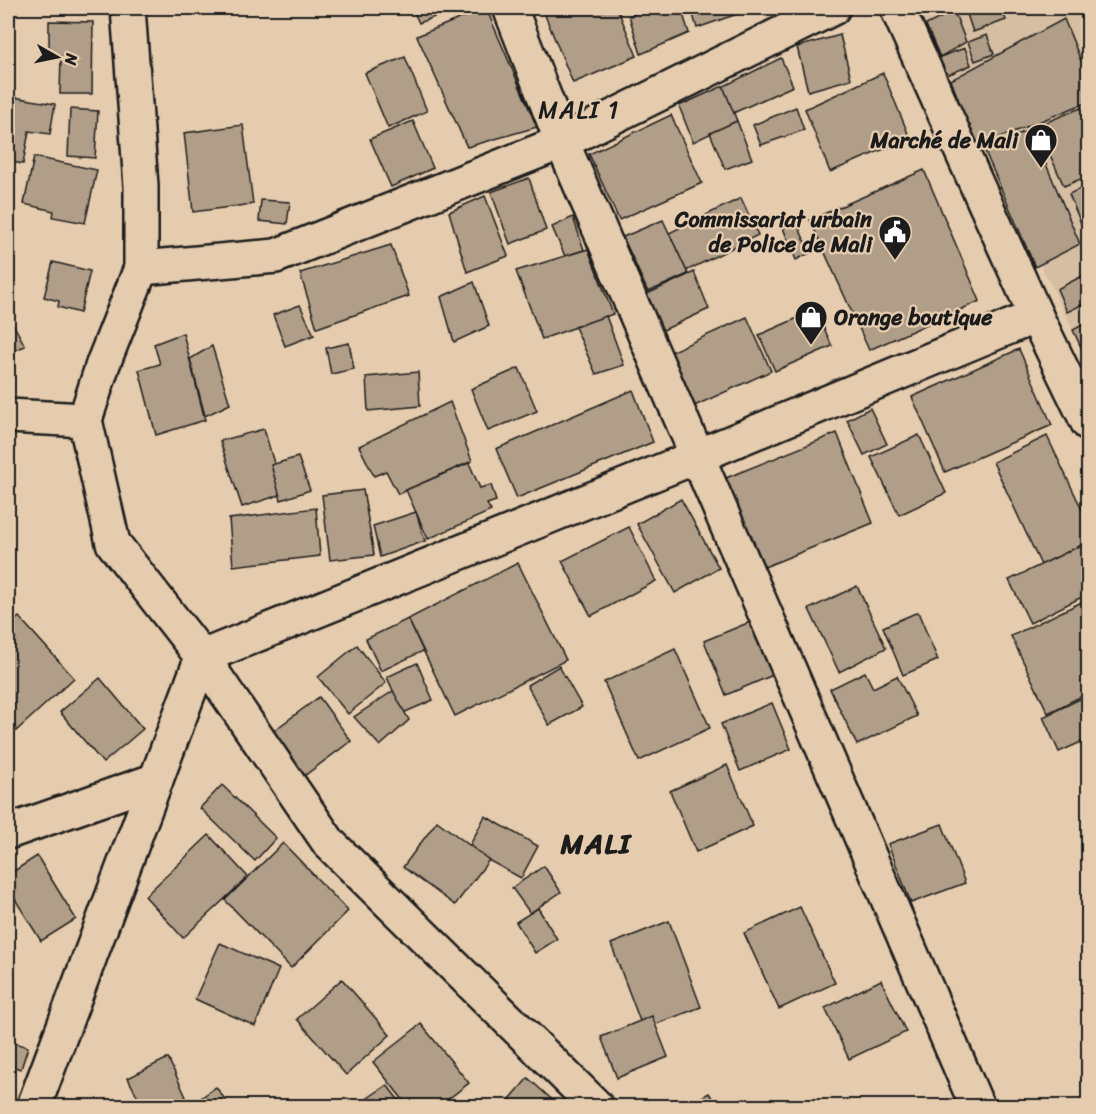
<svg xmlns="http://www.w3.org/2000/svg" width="1096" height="1114" viewBox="0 0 1096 1114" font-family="Sriracha,sans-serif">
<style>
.built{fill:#d6bea3}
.building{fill:#b19e88;stroke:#1c1c1c;stroke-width:1.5}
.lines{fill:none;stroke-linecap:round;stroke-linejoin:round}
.street-casing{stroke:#1c1c1c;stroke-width:38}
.street{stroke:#e6ccae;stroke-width:33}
.labels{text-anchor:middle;stroke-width:4.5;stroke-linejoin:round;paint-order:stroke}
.poi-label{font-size:22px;font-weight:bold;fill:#1c1c1c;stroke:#e6ccae;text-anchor:end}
.neighbourhood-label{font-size:24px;letter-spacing:1.5px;fill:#1c1c1c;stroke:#e6ccae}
.district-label{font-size:28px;font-weight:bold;letter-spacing:1.5px;fill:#1c1c1c;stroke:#e6ccae}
</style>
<rect width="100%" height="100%" fill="#e6ccae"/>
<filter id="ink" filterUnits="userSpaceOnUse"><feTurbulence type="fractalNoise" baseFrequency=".0167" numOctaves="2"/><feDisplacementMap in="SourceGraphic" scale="12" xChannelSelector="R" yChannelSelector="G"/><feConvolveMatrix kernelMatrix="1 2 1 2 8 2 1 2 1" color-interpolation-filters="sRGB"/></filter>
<g filter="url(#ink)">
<path class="built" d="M914 8H1088V362L1073 330Z"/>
<g class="building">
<path d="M412 8H457L419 23Z"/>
<path d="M486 8 537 127 467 147 417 36Z"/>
<path d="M542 8H617L637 56 573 83Z"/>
<path d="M650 8H681L689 33 641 54 629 16Z"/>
<path d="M691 8H738L740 13 697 28Z"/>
<path d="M965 8H982L983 11 993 8H1002L1006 20 973 32Z"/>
<path d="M954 11 966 42 940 57 926 25Z"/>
<path d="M1064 19 1088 78V102L976 147 951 80Z"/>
<path d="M49 21 93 22 92 94H60L61 56H49Z"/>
<path d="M840 35 851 79 808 91 797 47Z"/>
<path d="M987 35 994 54 975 61 968 42Z"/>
<path d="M965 48 971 65 945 76 937 58Z"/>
<path d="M405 57 427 111 388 128 365 73Z"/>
<path d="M781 58 793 86 731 114 720 88Z"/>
<path d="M883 73 910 138 830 172 805 109Z"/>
<path d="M723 86 737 121 693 142 679 106Z"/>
<path d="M8 96 55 104 50 134 29 131 23 164 8 161Z"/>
<path d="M1088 105V176L1064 186 1037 126Z"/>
<path d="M796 107 804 130 761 145 753 125Z"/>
<path d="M70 109 98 111 95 158 68 156Z"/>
<path d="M671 115 702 183 619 220 589 154Z"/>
<path d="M413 121 433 168 391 187 370 139Z"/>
<path d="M737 121 752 159 725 169 710 133Z"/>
<path d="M243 125 253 204 193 212 184 133Z"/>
<path d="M1031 129 1080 244 1035 267 984 149Z"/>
<path d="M34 157 97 170 85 223 53 217 54 211 24 204Z"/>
<path d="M924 170 980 301 869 350 810 220Z"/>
<path d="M529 178 546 230 510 244 491 192Z"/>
<path d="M1088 185V241L1069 194Z"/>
<path d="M485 196 508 256 467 272 449 212Z"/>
<path d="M741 198 758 235 686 271 669 233Z"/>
<path d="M261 200 290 202 287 224 259 221Z"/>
<path d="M573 217 584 250 565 256 552 227Z"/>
<path d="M663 220 688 274 648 292 623 237Z"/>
<path d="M796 221 810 253 796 260 783 228Z"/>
<path d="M391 245 409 296 317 328 300 273Z"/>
<path d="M588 249 613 314 542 339 516 271Z"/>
<path d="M53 262 90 271 80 313 58 307 59 301 44 297Z"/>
<path d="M694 272 709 309 659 332 643 296Z"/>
<path d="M1088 273V302L1067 312 1057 289Z"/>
<path d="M474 282 489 326 454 342 441 297Z"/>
<path d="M300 305 314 335 285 346 273 315Z"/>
<path d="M816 310 832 346 775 371 759 335Z"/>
<path d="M606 316 624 365 596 374 575 327Z"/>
<path d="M747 317 771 371 690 408 666 354Z"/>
<path d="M10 318 25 346 8 353V319Z"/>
<path d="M1088 322V362L1073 330Z"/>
<path d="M183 333 205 420 156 435 139 370 160 364 154 344Z"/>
<path d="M349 343 354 369 331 374 326 348Z"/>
<path d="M212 346 230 404 205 416 190 359Z"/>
<path d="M1019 349 1052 425 945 472 912 397Z"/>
<path d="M519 368 537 411 488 431 471 389Z"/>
<path d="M418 372 420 406 368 411 366 377Z"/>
<path d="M633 390 653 442 517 498 496 449Z"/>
<path d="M450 402 472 461 398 494 386 471 374 476 359 446Z"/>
<path d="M870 408 887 444 864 455 847 420Z"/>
<path d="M264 429 283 494 242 507 220 441Z"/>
<path d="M837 433 873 523 757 570 721 480Z"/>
<path d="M919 435 946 493 899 515 871 457Z"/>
<path d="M1047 436 1088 522V542L1041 565 993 462Z"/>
<path d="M298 457 310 490 281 500 271 465Z"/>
<path d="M469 463 480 488 491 485 496 501 487 504 491 511 428 539 406 490Z"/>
<path d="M363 490 374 555 330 560 322 495Z"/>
<path d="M681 499 719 568 675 593 637 524Z"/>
<path d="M316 508 320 556 233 566 229 519Z"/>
<path d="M416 512 425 541 380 557 373 526Z"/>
<path d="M629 527 656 581 591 616 562 561Z"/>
<path d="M1088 542V594L1030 623 1009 580Z"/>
<path d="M518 563 566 660 455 716 408 619Z"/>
<path d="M857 586 886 648 839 672 809 609Z"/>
<path d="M1088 599V693L1048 713 1011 636Z"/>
<path d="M918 612 938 660 903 675 883 627Z"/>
<path d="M19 617 74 678 14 733 8 725V627Z"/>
<path d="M408 619 423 651 381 671 366 639Z"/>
<path d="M750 622 773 675 726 695 704 641Z"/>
<path d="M357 645 386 683 348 714 318 677Z"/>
<path d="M675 649 710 728 639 761 604 682Z"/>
<path d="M417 663 433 700 403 713 387 677Z"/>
<path d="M559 666 582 707 549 725 527 685Z"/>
<path d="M865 672 873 688 897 676 917 716 857 745 830 689Z"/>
<path d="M100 678 143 729 103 763 60 712Z"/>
<path d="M393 691 409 720 380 746 354 717Z"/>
<path d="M1088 695V739L1059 752 1043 717Z"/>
<path d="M319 697 351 741 296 782 264 738Z"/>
<path d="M772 703 791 749 740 771 721 724Z"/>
<path d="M727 765 753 826 696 852 670 791Z"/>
<path d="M222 785 276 838 255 861 200 808Z"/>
<path d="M485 816 538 846 521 878 468 849Z"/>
<path d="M437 821 489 860 455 905 403 867Z"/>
<path d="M942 824 965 883 911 903 888 844Z"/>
<path d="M209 835 248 877 183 938 145 896Z"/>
<path d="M283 843 348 911 291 968 225 900Z"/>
<path d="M37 856 76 919 41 941 8 888V875Z"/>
<path d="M544 866 561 892 530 913 512 888Z"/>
<path d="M800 907 835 983 779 1009 744 933Z"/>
<path d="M538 908 557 939 535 953 516 922Z"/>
<path d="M669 921 701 1007 643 1029 611 944Z"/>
<path d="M220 943 279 969 255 1026 195 999Z"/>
<path d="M342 979 390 1035 346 1075 297 1019Z"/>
<path d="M881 980 906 1032 849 1059 825 1008Z"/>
<path d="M652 1016 668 1057 617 1078 601 1037Z"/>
<path d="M421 1024 469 1083 439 1106H408L373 1062Z"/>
<path d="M8 1041 28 1047 21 1069 8 1065Z"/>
<path d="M168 1058 186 1097 168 1106H142L128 1078Z"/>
<path d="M528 1078 559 1106H504Z"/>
<path d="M387 1085 403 1106H361L359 1104Z"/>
<path d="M216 1087 229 1105 227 1106H201L197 1101Z"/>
<path d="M709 1093 717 1106H686Z"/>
</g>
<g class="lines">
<g class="street-casing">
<g id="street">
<path d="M510 8 562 142 977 1106"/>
<path d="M897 8 1036 316 1088 423"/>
<path d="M141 268 276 256 562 142 833 8"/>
<path d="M8 416 85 420 113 543 202 657 329 843 596 1106"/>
<path d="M85 420 103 364 141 268V186L128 8"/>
<path d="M8 832 156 780"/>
<path d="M34 1106 202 657 698 456 1036 316"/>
</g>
</g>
<use href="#street" class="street"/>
</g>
</g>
<defs>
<g id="shop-pin" transform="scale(1.725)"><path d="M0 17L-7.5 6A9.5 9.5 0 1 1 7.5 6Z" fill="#1c1c1c" stroke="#e6ccae"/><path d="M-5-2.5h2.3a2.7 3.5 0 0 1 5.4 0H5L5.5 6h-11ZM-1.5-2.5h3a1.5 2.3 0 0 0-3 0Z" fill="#fff"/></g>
<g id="civic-pin" transform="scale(1.725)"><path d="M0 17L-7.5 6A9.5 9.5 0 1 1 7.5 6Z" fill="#1c1c1c" stroke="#e6ccae"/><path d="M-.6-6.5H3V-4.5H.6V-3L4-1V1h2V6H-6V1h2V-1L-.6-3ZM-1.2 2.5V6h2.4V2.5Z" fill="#fff"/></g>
</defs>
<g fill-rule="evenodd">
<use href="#shop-pin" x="1041" y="140"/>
<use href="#civic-pin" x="895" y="232"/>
<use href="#shop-pin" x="811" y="317"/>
</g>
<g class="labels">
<g class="poi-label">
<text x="1018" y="148">Marché de Mali</text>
<text x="872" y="227">Commissariat urbain<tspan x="872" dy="25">de Police de Mali</tspan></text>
<text x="834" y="325" text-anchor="start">Orange boutique</text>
</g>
<g class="neighbourhood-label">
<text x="579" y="118">MALI 1</text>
</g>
<g class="district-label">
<text x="596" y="853">MALI</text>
</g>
</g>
<rect width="1096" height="1114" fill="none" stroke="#e6ccae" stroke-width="30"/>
<rect x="15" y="15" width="1066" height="1084" fill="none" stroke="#1c1c1c" stroke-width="2" filter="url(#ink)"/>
<g transform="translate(57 57) rotate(99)" stroke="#e6ccae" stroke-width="4.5" paint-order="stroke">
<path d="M0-4.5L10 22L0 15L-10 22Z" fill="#1c1c1c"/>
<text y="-9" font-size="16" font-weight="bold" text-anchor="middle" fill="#1c1c1c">N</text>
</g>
</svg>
